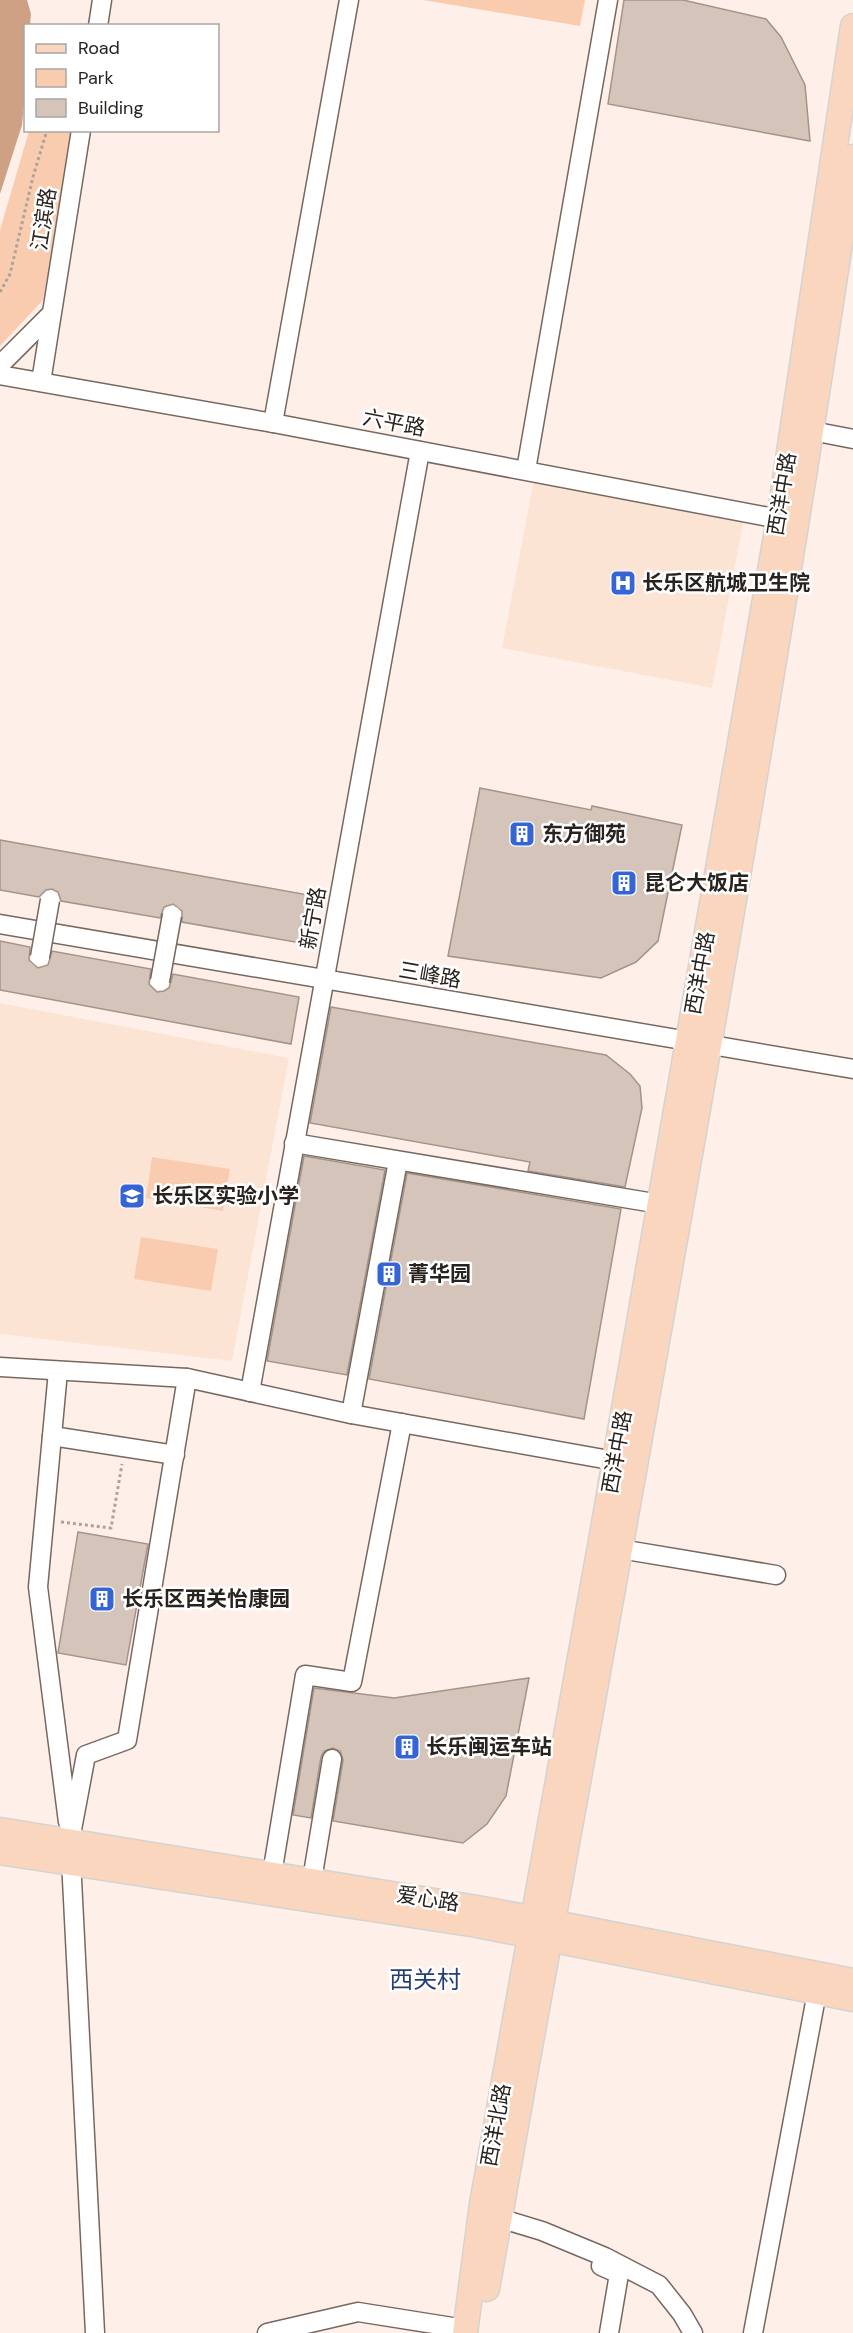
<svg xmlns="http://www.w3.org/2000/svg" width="853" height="2333" viewBox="0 0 853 2333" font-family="'DM Sans','Noto Sans SC',sans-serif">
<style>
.built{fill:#fce4d5}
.green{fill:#faccaf}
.water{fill:#cfa184}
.building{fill:#d5c4ba;stroke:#a39389;stroke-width:1.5}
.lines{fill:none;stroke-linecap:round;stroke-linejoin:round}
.minor-casing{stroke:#77685f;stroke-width:21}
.major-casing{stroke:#d4d3d2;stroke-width:27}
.path{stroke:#ada29c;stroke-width:3;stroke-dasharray:3 3;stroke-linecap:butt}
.minor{stroke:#fff;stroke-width:18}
.major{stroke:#fbd6bf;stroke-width:24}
.minor-bridge-casing{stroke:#77685f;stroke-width:21;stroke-linecap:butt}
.minor-bridge{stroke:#fff;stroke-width:18}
.labels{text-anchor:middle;stroke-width:5;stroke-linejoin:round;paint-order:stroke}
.street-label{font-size:21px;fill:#29231f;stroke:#fff}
.poi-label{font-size:21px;font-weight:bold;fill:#29231f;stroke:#fff;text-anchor:start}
.quarter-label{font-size:24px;fill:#253e76;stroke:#fff}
</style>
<rect width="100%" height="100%" fill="#fef0e8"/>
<g class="built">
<path d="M534 479 744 518 712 688 502 648Z"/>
<path d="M0 1003 289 1058 232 1361 0 1334Z"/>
</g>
<g class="green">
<path d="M423 0H585L580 26Z"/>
<path d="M29 131H75L43 300 0 346V230Z"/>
<path d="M152 1157 230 1169 223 1211 146 1198Z"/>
<path d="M141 1237 218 1249 211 1291 134 1279Z"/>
</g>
<path class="water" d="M0 0H27L31 14 30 25 26 26V83L22 125 0 194Z"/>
<g class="building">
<path d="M624 0H683L766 19 781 37 805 85 810 141 608 104Z"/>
<path d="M480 788 591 810 592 806 682 825 658 941 636 962 601 978 448 956Z"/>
<path d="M0 840 314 896 306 944 182 922V911L173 904 164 907 160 918 61 901 58 892 52 889 46 890 39 897 0 890Z"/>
<path d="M0 941 30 947 29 960 38 968 48 965 52 951 151 969 149 984 157 992 164 991 169 988 173 974 299 997 291 1044 0 990Z"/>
<path d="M331 1007 606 1055 630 1074 640 1086 642 1108 625 1187 528 1171 530 1162 310 1123Z"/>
<path d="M304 1156 385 1170 347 1375 267 1361Z"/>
<path d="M407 1173 621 1209 584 1419 369 1379Z"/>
<path d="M78 1532 148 1544 126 1665 58 1653Z"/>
<path d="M529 1678 506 1796 487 1824 463 1843 333 1821 343 1760 340 1751 333 1748 324 1751 321 1757 311 1818 293 1815 314 1688 394 1698Z"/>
</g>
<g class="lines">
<g class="minor-casing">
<g id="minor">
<path d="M98 26 102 0"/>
<path d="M0 365 51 314"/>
<path d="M0 375 273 423 779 519"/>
<path d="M41 382 81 130"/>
<path d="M273 423 349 0"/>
<path d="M812 431 853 439"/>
<path d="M526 470 608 0"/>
<path d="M0 924 853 1069"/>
<path d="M294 1143 660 1204"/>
<path d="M0 1367 187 1378 351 1414 615 1461"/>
<path d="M58 1371 38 1587 68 1822"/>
<path d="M250 1392 420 451"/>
<path d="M351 1414 398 1161"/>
<path d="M52 1436 175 1455"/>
<path d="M608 1547 776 1575"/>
<path d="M272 1874 305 1675 352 1682 402 1423"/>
<path d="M312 1880 332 1759"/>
<path d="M499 2218 542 2231 605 2257 659 2285 682 2314 693 2333"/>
<path d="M601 2266 619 2274 609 2333"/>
<path d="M95 2333 70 1840 86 1755 127 1740 187 1378"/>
<path d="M267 2333 358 2312 465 2329"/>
<path d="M753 2333 817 1992"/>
</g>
</g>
<g class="major-casing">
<g id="major">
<path d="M0 1830 483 1909 853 1981"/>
<path d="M0 1852 477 1925 853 1999"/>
<path d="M487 2289C520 2096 557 1904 591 1711 684 1194 776 676 853 157"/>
<path d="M465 2333 482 2204 600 1546 779 519 853 26"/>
</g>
</g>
<g class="path">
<path d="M0 292 10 274 33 177 47 130"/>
<path d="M61 1522 111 1528 122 1464"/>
</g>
<use href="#minor" class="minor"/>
<use href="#major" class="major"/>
<g class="minor-bridge-casing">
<g id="minor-bridge">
<path d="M40 957 50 900"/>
<path d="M160 981 172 915"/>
</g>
</g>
<use href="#minor-bridge" class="minor-bridge"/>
</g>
<defs>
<g id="hospital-square" transform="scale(1.35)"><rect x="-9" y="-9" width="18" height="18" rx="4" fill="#3565d5" stroke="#fff"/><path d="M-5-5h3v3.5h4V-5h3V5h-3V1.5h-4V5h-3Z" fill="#fff"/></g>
<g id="building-square" transform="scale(1.35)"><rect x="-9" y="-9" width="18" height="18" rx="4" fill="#3565d5" stroke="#fff"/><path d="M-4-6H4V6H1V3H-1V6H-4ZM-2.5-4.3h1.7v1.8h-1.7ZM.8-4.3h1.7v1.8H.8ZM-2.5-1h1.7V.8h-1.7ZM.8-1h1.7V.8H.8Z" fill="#fff"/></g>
<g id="school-square" transform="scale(1.35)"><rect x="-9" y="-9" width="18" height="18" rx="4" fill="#3565d5" stroke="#fff"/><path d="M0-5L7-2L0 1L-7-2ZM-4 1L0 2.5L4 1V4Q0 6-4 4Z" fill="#fff"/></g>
</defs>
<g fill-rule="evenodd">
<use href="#hospital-square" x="623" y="583"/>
<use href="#building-square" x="522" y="834"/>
<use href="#building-square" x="624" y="883"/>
<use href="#school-square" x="132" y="1196"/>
<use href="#building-square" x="389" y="1274"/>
<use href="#building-square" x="102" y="1599"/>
<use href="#building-square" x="407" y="1747"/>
</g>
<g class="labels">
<g class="street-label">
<text transform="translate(44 219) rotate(-81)" y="7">江滨路</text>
<text transform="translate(394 423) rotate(11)" y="7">六平路</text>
<text transform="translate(782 494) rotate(-81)" y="7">西洋中路</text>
<text transform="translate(313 918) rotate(-80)" y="7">新宁路</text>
<text transform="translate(700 973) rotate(-80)" y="7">西洋中路</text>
<text transform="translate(430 975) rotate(10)" y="7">三峰路</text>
<text transform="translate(617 1452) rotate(-80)" y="7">西洋中路</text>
<text transform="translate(428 1899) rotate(9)" y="7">爱心路</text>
<text transform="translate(496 2125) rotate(-80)" y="7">西洋北路</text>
</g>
<g class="poi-label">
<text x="642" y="590">长乐区航城卫生院</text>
<text x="542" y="841">东方御苑</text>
<text x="644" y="890">昆仑大饭店</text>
<text x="152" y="1203">长乐区实验小学</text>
<text x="408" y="1281">菁华园</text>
<text x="122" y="1606">长乐区西关怡康园</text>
<text x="426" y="1754">长乐闽运车站</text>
</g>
<g class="quarter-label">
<text x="425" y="1988">西关村</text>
</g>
</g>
<rect x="24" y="24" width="195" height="108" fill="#ffffff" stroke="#a9a7a5" stroke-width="1.5"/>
<rect x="36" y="44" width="30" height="9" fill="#fbd6bf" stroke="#a9a7a5" stroke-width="1.5"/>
<text x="78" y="54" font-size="18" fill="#29231f">Road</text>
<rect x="36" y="69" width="30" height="18" fill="#faccaf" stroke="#a9a7a5" stroke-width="1.5"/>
<text x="78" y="84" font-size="18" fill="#29231f">Park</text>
<rect x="36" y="99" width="30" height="18" fill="#d5c4ba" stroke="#a9a7a5" stroke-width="1.5"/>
<text x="78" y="114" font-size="18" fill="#29231f">Building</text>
</svg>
